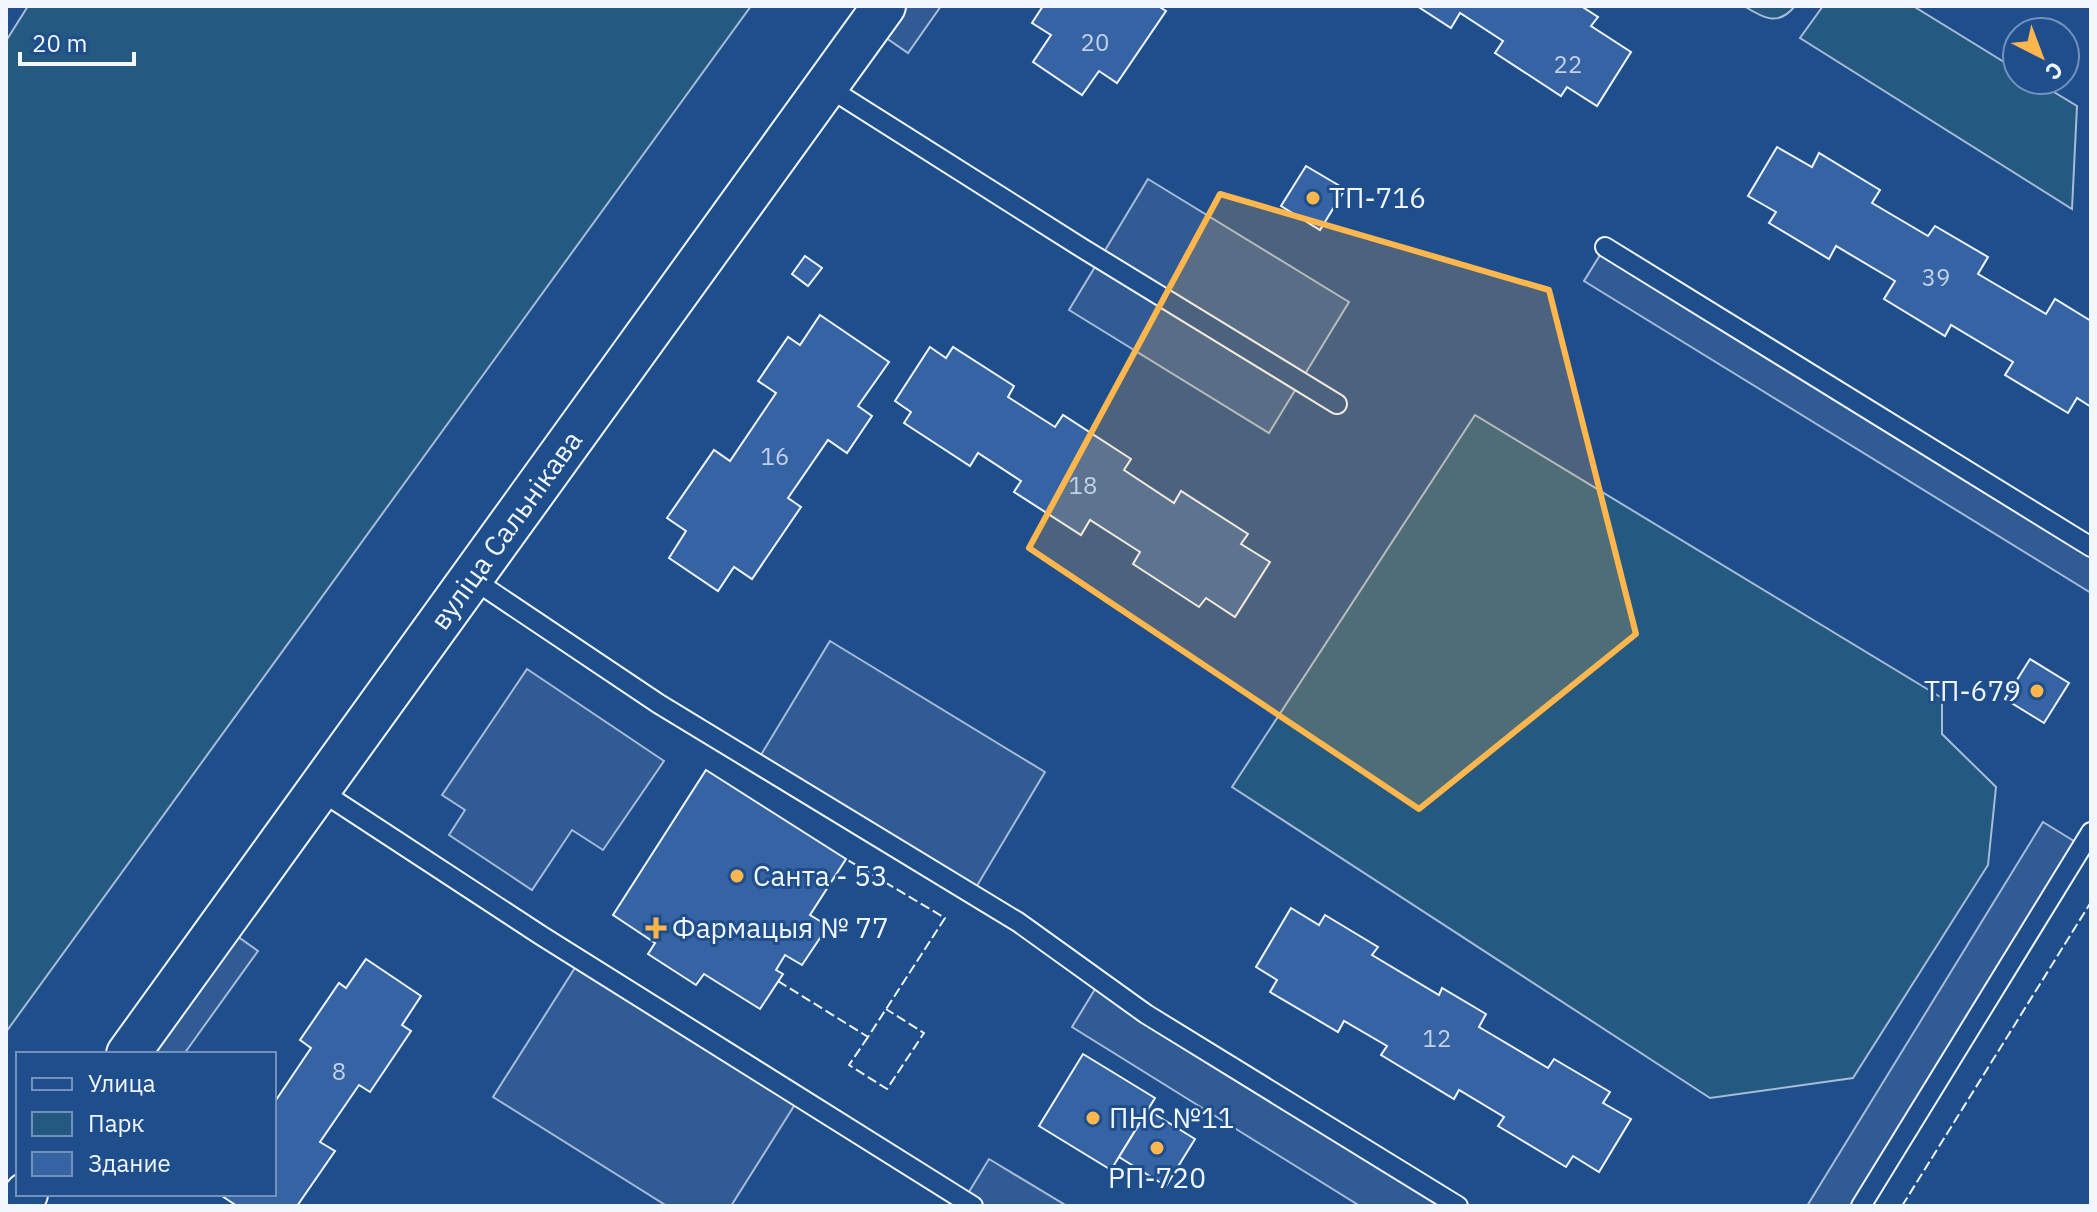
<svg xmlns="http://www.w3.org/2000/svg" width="2097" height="1212" viewBox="0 0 2097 1212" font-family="'IBM Plex Sans',sans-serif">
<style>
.green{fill:#245a82;stroke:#a8bbd7;stroke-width:2}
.parking{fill:#305b95;stroke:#a8bbd7;stroke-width:2}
.building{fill:#3563a3;stroke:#f2f6ff;stroke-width:2}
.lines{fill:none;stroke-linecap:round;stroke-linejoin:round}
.service-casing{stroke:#f2f6ff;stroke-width:22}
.tertiary-casing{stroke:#f2f6ff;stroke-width:46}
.service{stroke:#1f4e8c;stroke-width:18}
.tertiary{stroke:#1f4e8c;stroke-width:42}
.fence{stroke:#f2f6ff;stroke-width:2;stroke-dasharray:10 4;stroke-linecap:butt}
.marked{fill:#ffb74d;fill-opacity:0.2;stroke:#ffb74d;stroke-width:6;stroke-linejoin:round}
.poi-dot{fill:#ffb74d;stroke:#1f4e8c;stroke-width:3}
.labels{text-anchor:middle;stroke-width:6;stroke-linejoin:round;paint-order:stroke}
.number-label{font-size:24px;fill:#c3d1e8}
.poi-label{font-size:28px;fill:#f2f6ff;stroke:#1f4e8c;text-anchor:start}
.street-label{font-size:28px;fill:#f2f6ff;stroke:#1f4e8c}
</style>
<rect width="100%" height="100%" fill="#1f4e8c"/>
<g class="green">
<path d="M28 6H751L6 1032V41Z"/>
<path d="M1744 6H1795C1778 27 1763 18 1744 6Z"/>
<path d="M1823 6H1913L2017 70V80H2034L2077 106 2072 209 1800 38Z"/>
<path d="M1475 415 1942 698V734L1996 787 1988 865 1853 1078 1710 1098 1232 787Z"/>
</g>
<g class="parking">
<path d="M884 6H941L908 53 869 26Z"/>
<path d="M1148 179 1349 302 1269 433 1069 310Z"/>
<path d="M1605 247 2091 547V593L1584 281Z"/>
<path d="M830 641 1045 772 972 894 756 763Z"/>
<path d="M527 669 664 761 603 850 572 830 532 890 449 835 465 810 442 795Z"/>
<path d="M2043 822 2082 846 1861 1206H1807Z"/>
<path d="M220 924 258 951 184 1054H128Z"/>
<path d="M580 960 799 1098 731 1206H667L493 1097Z"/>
<path d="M1100 981 1447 1206H1360L1072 1027Z"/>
<path d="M989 1159 1067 1206H973L964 1200Z"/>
</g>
<g class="building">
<path d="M1043 6H1158L1166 11 1117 83 1099 71 1082 95 1033 62 1051 35 1032 23Z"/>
<path d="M1417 6H1581L1598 17 1591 26 1631 52 1597 106 1567 87 1561 96 1495 53 1503 41 1460 13 1451 28Z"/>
<path d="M1777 147 1812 167 1819 153 1880 190 1872 203 1928 236 1935 226 1988 257 1978 274 2046 314 2055 299 2091 321V407L2077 398 2068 413 2005 375 2013 362 1951 325 1945 336 1884 299 1895 281 1836 246 1829 259 1769 223 1776 212 1748 196Z"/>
<path d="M1306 166 1345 189 1320 230 1281 206Z"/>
<path d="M805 256 822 268 808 286 792 274Z"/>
<path d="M820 315 889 362 858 406 872 416 847 453 828 440 788 498 801 507 752 579 734 567 718 591 669 558 686 531 667 518 714 450 730 461 776 393 758 381 788 337 800 345Z"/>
<path d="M930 347 946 358 953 347 1014 386 1008 397 1055 427 1063 415 1131 459 1124 470 1174 503 1181 491 1248 534 1241 544 1270 562 1235 617 1206 598 1199 607 1133 564 1140 552 1090 520 1081 535 1014 492 1021 481 978 453 970 466 904 423 911 412 895 401Z"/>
<path d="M2030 659 2069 683 2044 723 2005 699Z"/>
<path d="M706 770 846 859 810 915 828 926 802 965 785 955 776 970 783 974 760 1009 704 974 696 985 648 954 655 943 613 915Z"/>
<path d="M1291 908 1319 925 1325 915 1378 947 1372 955 1439 995 1442 988 1486 1014 1479 1027 1548 1068 1554 1059 1610 1092 1603 1103 1631 1119 1599 1172 1573 1156 1566 1167 1498 1126 1504 1117 1459 1090 1454 1099 1381 1055 1387 1046 1344 1021 1338 1032 1270 992 1277 980 1256 967Z"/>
<path d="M366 959 421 996 402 1025 411 1031 370 1092 359 1085 320 1142 335 1151 297 1206H237L219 1194H274V1103L311 1048 300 1040 339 983 346 988Z"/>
<path d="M1083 1054 1155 1098 1111 1170 1039 1126Z"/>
<path d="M1148 1110 1195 1139 1166 1186 1119 1157Z"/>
</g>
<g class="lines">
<g class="service-casing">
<g id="service">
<path d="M826 86 1082 248 1337 404"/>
<path d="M1605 247 2091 547"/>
<path d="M471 578 659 704 1018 922 1146 1014 1458 1206"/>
<path d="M319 790 542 936 973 1206"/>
<path d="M1861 1206 2091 832"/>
</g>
</g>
<g class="tertiary-casing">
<g id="tertiary">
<path id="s1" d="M128 1054 884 6"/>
<path d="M17 1206 26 1194"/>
</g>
</g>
<use href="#service" class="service"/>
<use href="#tertiary" class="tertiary"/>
<g class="fence">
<path d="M778 981 868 1037 945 918 846 859"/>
<path d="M868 1037 849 1065 887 1089 924 1033 886 1009"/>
<path d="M1902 1206 2091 902"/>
</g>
</g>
<path class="marked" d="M1220 194 1549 290 1636 634 1419 809 1029 548Z"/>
<g class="poi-dot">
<circle cx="1313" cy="198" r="8"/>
<circle cx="2037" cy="691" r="8"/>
<circle cx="737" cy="876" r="8"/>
<path d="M652 916h8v8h8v8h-8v8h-8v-8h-8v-8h8z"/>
<circle cx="1093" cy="1118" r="8"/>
<circle cx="1157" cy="1148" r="8"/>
</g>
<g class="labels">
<g class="number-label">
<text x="1095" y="51">20</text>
<text x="1568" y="73">22</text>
<text x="1936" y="286">39</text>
<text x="775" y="465">16</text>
<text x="1083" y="494">18</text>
<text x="1437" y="1047">12</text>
<text x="339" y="1080">8</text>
</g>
<g class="poi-label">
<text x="1329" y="208">ТП-716</text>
<text x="2021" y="701" text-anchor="end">ТП-679</text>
<text x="753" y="886">Санта - 53</text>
<text x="672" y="938">Фармацыя № 77</text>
<text x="1109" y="1128">ПНС №11</text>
<text x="1157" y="1188" text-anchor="middle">РП-720</text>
</g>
<g class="street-label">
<text dy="10" stroke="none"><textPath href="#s1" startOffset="646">вуліца Сальнікава</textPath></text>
</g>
</g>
<rect width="2097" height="1212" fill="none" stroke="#f2f6ff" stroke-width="16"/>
<rect x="16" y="1052" width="260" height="144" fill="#1f4e8c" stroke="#7391ba" stroke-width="2"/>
<rect x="32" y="1078" width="40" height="12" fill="#1f4e8c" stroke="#7391ba" stroke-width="2"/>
<text x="88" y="1092" font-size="24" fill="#f2f6ff">Улица</text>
<rect x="32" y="1112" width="40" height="24" fill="#245a82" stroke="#7391ba" stroke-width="2"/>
<text x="88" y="1132" font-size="24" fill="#f2f6ff">Парк</text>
<rect x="32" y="1152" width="40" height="24" fill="#3563a3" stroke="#7391ba" stroke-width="2"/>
<text x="88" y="1172" font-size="24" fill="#f2f6ff">Здание</text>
<g transform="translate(2041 56) rotate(138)"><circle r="38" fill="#1f4e8c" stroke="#7391ba" stroke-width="2"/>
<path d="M0-6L14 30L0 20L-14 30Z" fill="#ffb74d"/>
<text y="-12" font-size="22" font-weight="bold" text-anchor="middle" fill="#f2f6ff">С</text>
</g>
<path d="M20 52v12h114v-12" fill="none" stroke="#f2f6ff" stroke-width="4"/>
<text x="32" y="52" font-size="24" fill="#f2f6ff" stroke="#1f4e8c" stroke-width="6" paint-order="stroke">20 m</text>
</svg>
